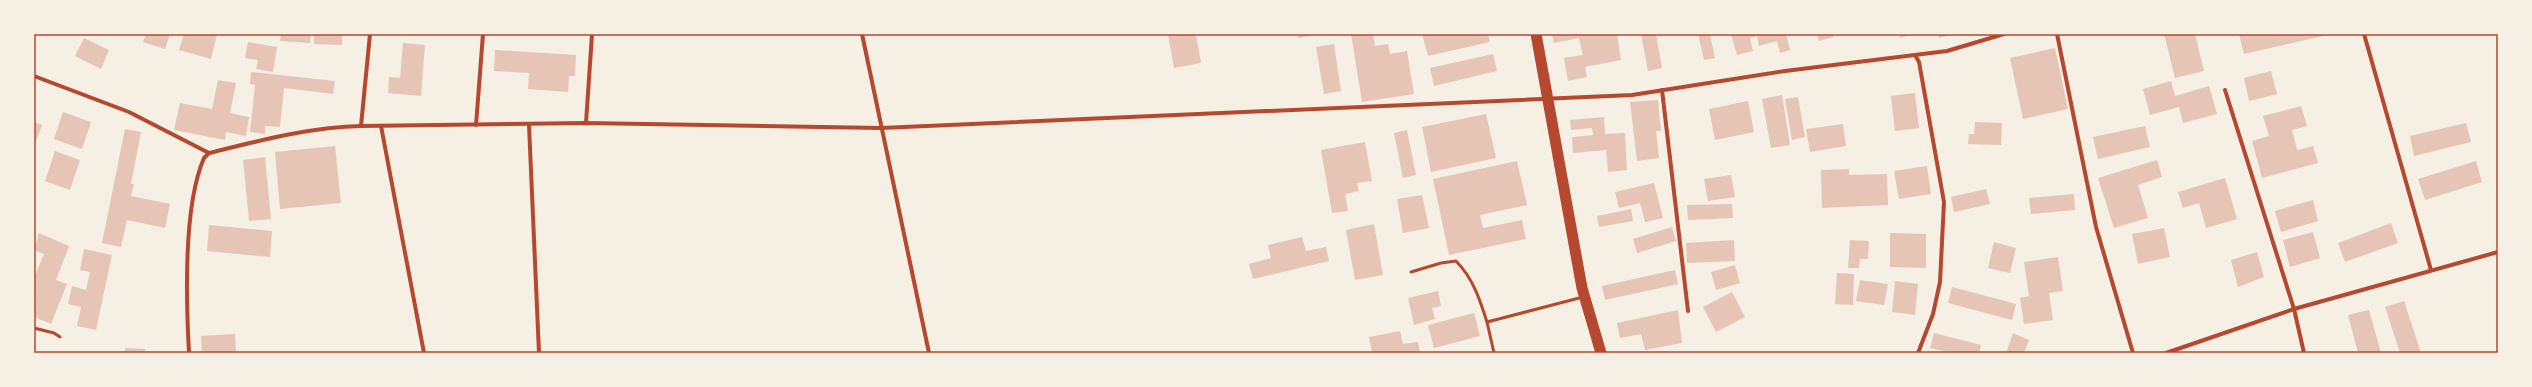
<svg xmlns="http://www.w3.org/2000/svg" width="2532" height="387" viewBox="0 0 2532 387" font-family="Montserrat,sans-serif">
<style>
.building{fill:#e6c5b7}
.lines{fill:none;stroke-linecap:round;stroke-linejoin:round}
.service{stroke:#b5482f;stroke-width:3}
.minor{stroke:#b5482f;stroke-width:4}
.trunk{stroke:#b5482f;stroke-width:11}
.neatline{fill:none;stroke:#b5482f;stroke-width:1.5}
</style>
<rect width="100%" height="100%" fill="#f6efe4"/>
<g class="building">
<path d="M146 34H170L165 49 143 42Z"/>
<path d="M184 34H217L211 59 179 50Z"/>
<path d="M281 34H311L310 43 280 41Z"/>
<path d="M314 34H342V45L314 44Z"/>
<path d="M1168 34H1196L1201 63 1174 68Z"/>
<path d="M1298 34H1316V35L1298 38Z"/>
<path d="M1351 34H1373L1375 46 1388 44 1390 54 1407 51 1414 94 1362 102Z"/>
<path d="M1422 34H1488L1490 42 1428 56Z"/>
<path d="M1552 34H1617L1621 60 1585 67 1587 77 1568 81 1564 58 1583 55 1579 38 1554 43Z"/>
<path d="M1641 34H1656L1662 68 1648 71Z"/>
<path d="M1698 34H1710L1715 58 1704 60Z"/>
<path d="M1731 34H1786L1790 50 1780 53 1777 41 1759 46 1757 36 1750 38 1753 51 1737 55Z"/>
<path d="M1817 34H1833L1834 37 1819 41Z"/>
<path d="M1899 34H1915L1900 38Z"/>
<path d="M1938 34H1951V35L1939 38Z"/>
<path d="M2164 34H2195L2204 71 2175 78Z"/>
<path d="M2239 34H2327V35L2244 54Z"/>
<path d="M84 38 109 50 101 69 75 56Z"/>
<path d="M248 42 277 47 273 72 256 69 258 60 245 58Z"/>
<path d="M403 43 425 45 421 96 388 93 389 77 400 78Z"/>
<path d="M1334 44 1341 91 1324 94 1316 47Z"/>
<path d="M2055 48 2068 109 2023 119 2010 58Z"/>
<path d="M495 50 576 55 575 76H569L568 92 528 89 529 73 494 71Z"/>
<path d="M1493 54 1497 71 1434 86 1430 68Z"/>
<path d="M2271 71 2277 94 2249 101 2244 78Z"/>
<path d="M251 72 335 81 333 94 284 88 280 127 265 126V134L250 132 255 85 250 84Z"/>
<path d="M218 80 236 83 230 113 249 117 246 136 226 132 225 140 174 130 180 103 212 109Z"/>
<path d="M2171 81 2175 96 2209 86 2217 114 2183 123 2179 107 2150 115 2143 89Z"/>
<path d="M1915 93 1919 128 1895 131 1891 96Z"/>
<path d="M1782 95 1790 145 1771 148 1762 99Z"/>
<path d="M1798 97 1805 137 1792 140 1785 99Z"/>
<path d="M1658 100 1661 131H1656L1659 158 1637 161 1630 102Z"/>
<path d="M1748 101 1754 132 1715 140 1709 109Z"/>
<path d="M2301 106 2307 126 2292 130 2297 150 2313 146 2318 163 2262 178 2252 141 2269 136 2263 116Z"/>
<path d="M63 112 91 122 82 149 54 139Z"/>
<path d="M1486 114 1496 158 1431 172 1422 127Z"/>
<path d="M1604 117 1605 134 1625 133 1627 170 1608 172 1606 150 1573 153 1572 137 1593 135 1592 128 1571 130 1570 120Z"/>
<path d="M34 122 42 125 34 147Z"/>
<path d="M1975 122 2002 123 2001 145 1968 144 1969 134H1974Z"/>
<path d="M2466 123 2471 142 2414 156 2410 136Z"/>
<path d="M1843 124 1846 146 1810 152 1806 129Z"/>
<path d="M2145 126 2150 147 2098 159 2093 137Z"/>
<path d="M125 129 141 132 131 184H134L131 196 170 204 165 228 127 220 121 247 102 243Z"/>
<path d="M1407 130 1416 175 1403 178 1394 133Z"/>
<path d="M1365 142 1372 181 1357 183 1359 191 1345 194 1348 211 1332 213 1321 150Z"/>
<path d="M335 146 341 203 280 209 275 152Z"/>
<path d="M55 151 80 160 70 190 45 181Z"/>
<path d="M265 157 271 219 249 221 243 160Z"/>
<path d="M2157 160 2162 177 2138 185 2148 218 2114 228 2098 178Z"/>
<path d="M1517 161 1527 205 1480 215 1483 228 1522 220 1526 239 1449 255 1433 179Z"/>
<path d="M2476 161 2482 182 2425 200 2418 179Z"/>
<path d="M1927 166 1931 194 1899 199 1894 171Z"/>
<path d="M1849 169V175L1887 174 1888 205 1822 208 1821 170Z"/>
<path d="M1731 175 1735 197 1708 201 1704 179Z"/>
<path d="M2225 178 2237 219 2206 228 2199 203 2183 208 2178 192Z"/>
<path d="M1654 183 1663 218 1645 222 1640 203 1619 208 1615 192Z"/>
<path d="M1986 189 1990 204 1954 212 1951 197Z"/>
<path d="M2074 194 2075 210 2031 214 2029 198Z"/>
<path d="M1422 195 1429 228 1403 233 1397 199Z"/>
<path d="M2313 200 2318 221 2281 232 2275 211Z"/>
<path d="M1732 204 1733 218 1688 220 1687 205Z"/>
<path d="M1631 209 1633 221 1599 227 1597 216Z"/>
<path d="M2391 223 2398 243 2345 262 2338 243Z"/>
<path d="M1374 224 1383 275 1355 280 1346 230Z"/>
<path d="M209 225 272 231 270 257 207 251Z"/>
<path d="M1672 227 1676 241 1637 253 1633 239Z"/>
<path d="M2164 228 2170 257 2138 264 2132 234Z"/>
<path d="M2313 232 2320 258 2290 267 2283 240Z"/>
<path d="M39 233 69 246 56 280 67 284 51 324 34 317 36 299 34 298V278L44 254 34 250Z"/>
<path d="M1890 233 1926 234V268L1890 267Z"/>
<path d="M1302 237 1306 251 1326 247 1329 261 1253 279 1249 264 1271 258 1268 245Z"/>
<path d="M1734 240 1735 261 1687 263 1686 243Z"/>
<path d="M1850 240 1869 241 1868 259H1860L1859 268H1848Z"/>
<path d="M1994 242 2016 248 2010 273 1988 268Z"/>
<path d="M84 249 112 255 96 330 77 326 81 307 68 304 72 286 86 290 90 272 80 270Z"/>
<path d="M2257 252 2264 277 2238 287 2231 260Z"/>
<path d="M2058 257 2063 291 2049 293 2053 320 2024 324 2020 298 2029 296 2024 262Z"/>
<path d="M1735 265 1740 283 1716 290 1711 272Z"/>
<path d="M1675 270 1678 284 1605 300 1602 286Z"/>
<path d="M1837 273 1854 274 1853 305 1835 304Z"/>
<path d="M1860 280 1888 284 1884 305 1856 301Z"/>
<path d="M1895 281 1918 284 1915 315 1892 312Z"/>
<path d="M1952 287 2016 304 2012 320 1948 303Z"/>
<path d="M1438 291 1441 306 1432 308 1435 319 1414 325 1408 298Z"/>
<path d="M1732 292 1745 317 1716 332 1703 307Z"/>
<path d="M2404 301 2421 353H2400L2385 307Z"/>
<path d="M1678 310 1682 343 1645 350 1641 334 1620 338 1617 323Z"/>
<path d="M2369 310 2381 353H2358L2348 315Z"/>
<path d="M1474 313 1480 336 1434 348 1428 325Z"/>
<path d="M1400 331 1403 344 1418 342 1420 353H1372L1369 337Z"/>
<path d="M1934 333 1981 345 1979 353H1952L1930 348Z"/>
<path d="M2013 333 2029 340 2024 353H2006Z"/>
<path d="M235 334 236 353H202L201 336Z"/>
<path d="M125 348 145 349V353H125Z"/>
</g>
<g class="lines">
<g class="service">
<path d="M1411 272 1441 263 1456 261C1473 278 1480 300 1487 322"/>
<path d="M34 328 54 333 60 337"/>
<path d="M1494 353 1487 322 1583 297"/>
</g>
<g class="minor">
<path d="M862 34 929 353"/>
<path d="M2057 34 2096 227 2133 353"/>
<path d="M2364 34 2431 270"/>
<path d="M1915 55 1919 62 1944 202 1940 282 1933 314 1918 353"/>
<path d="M34 76 129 112 209 153"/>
<path d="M1662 90 1688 311"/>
<path d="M2225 90 2294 309 2304 353"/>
<path d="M586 123 592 34"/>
<path d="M476 125 483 34"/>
<path d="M529 125 539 353"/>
<path d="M361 126 370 34"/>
<path d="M381 126 424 353"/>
<path d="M189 353C186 299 183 206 204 158L209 153C258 141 310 127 361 126L586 123 881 128 1632 95 1785 71 1947 51 2004 34"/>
<path d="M2166 353 2294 309 2498 252"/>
</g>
<path class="trunk" d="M1536 34 1582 288 1601 353"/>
</g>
<rect width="2532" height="387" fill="none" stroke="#f6efe4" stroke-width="70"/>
<rect x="35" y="35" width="2462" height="317" class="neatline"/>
</svg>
